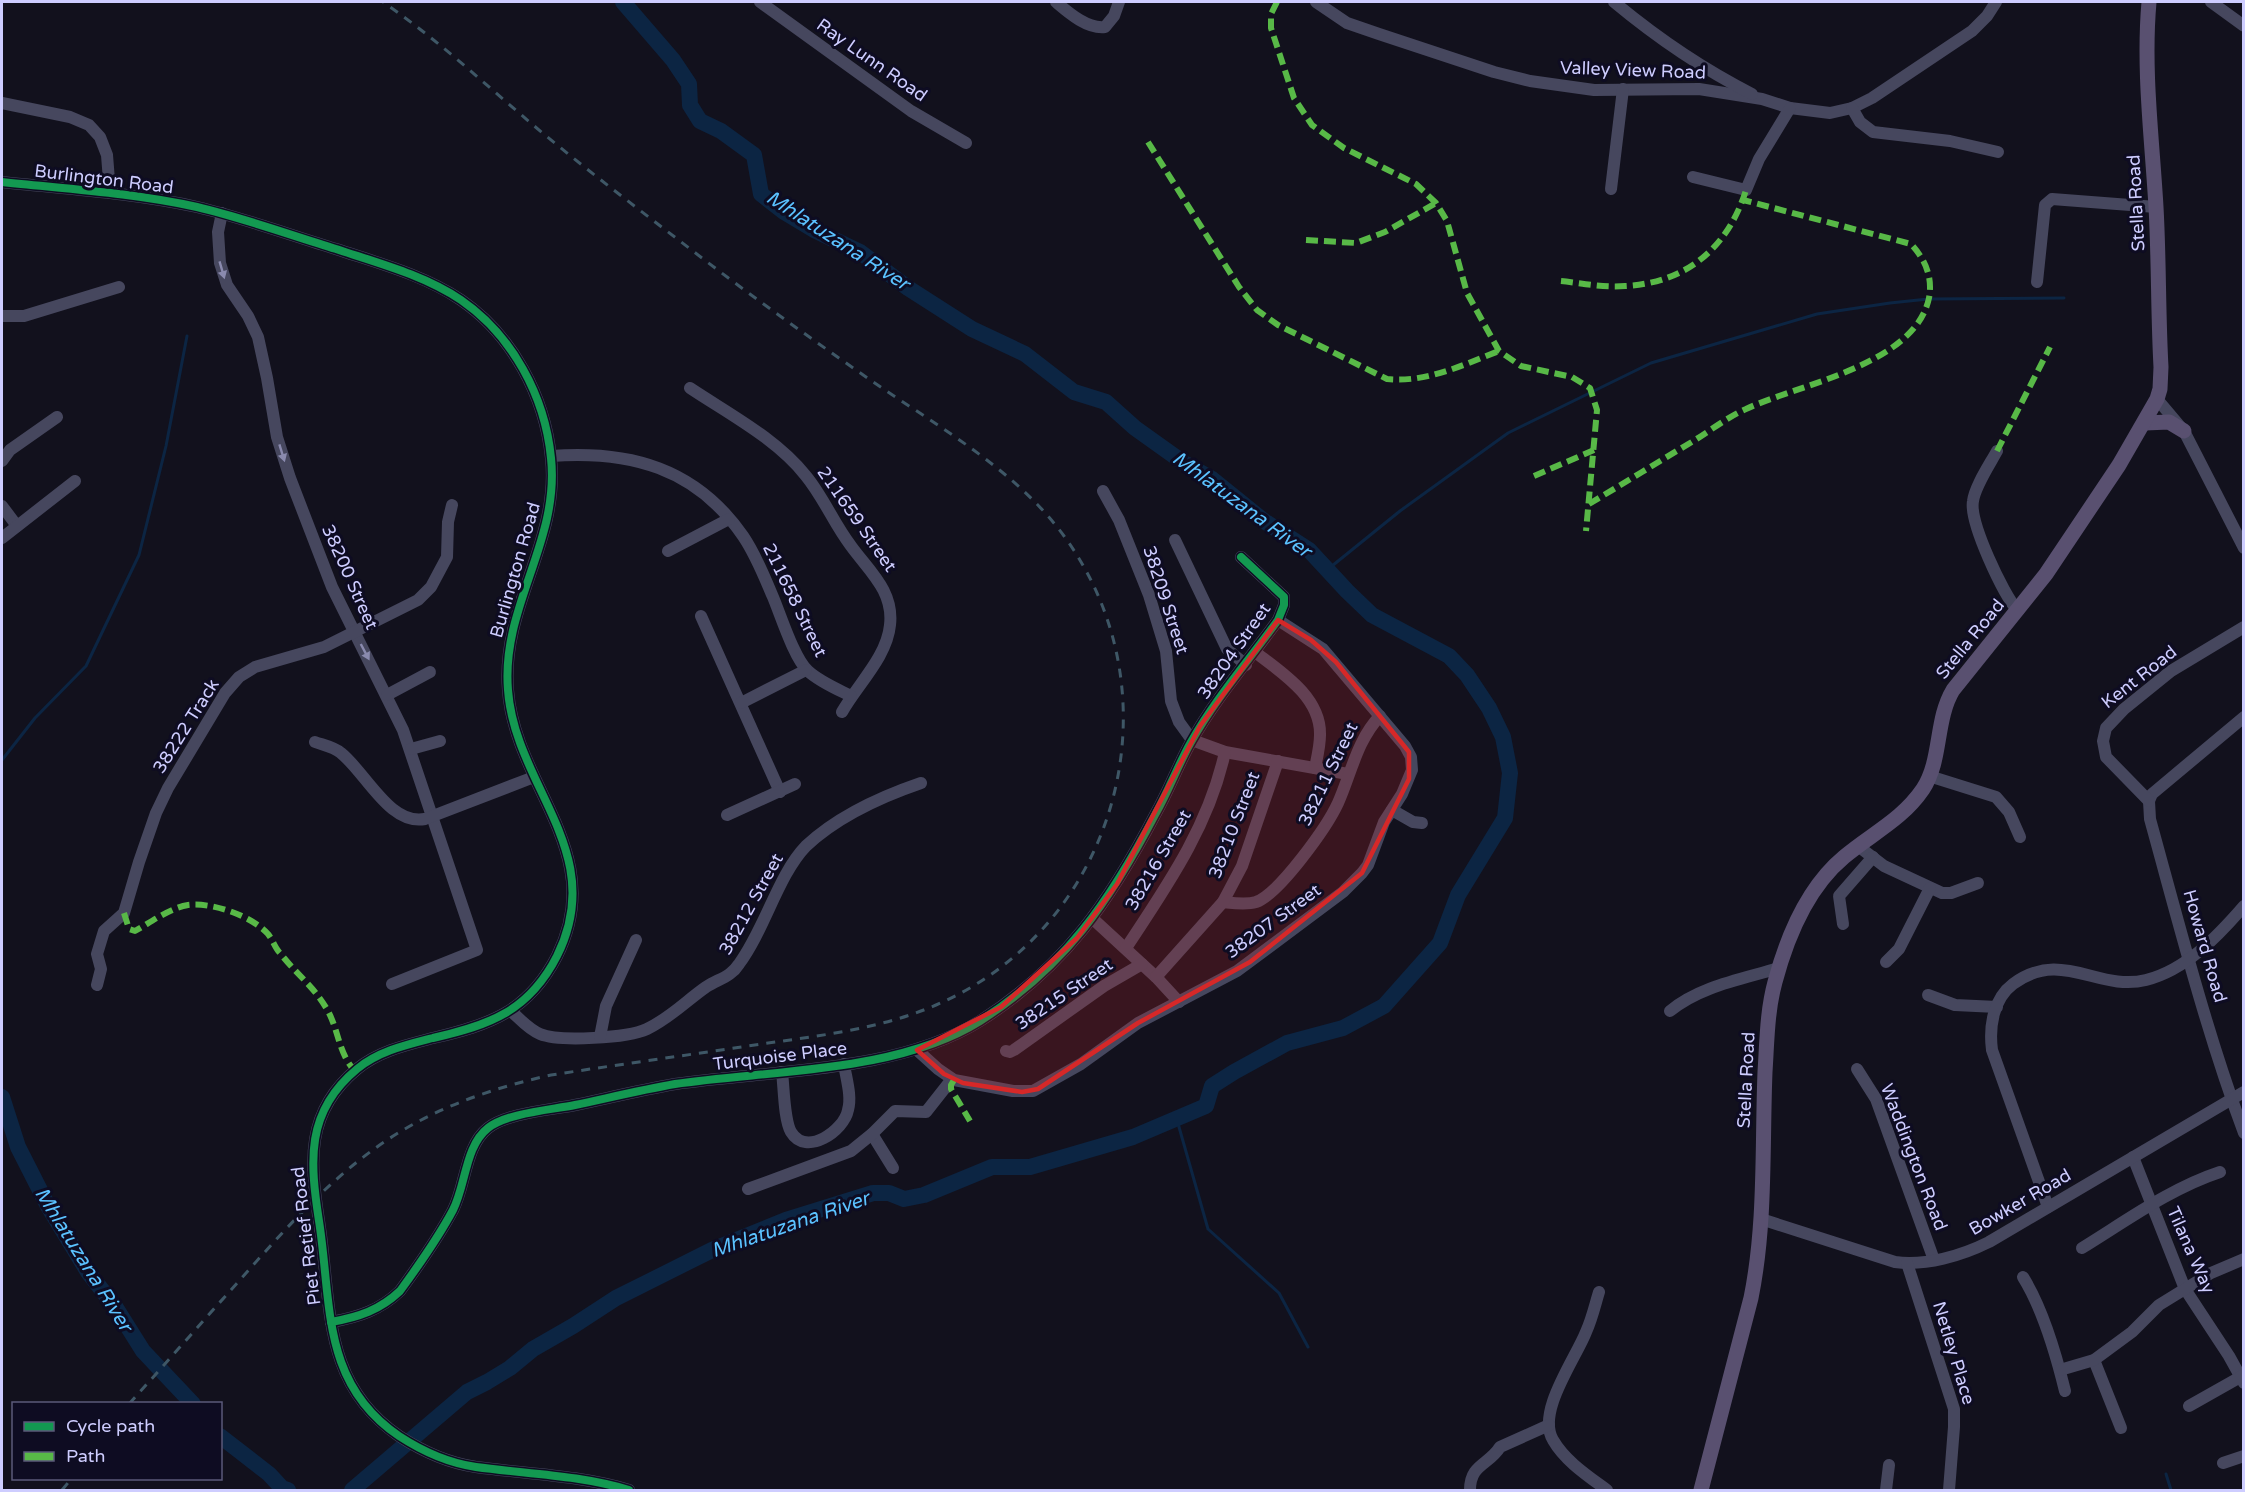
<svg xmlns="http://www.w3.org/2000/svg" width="2245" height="1492" viewBox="0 0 2245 1492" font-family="'Varela Round',sans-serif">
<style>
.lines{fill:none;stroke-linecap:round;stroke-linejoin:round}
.stream{stroke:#0c2543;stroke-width:3}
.river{stroke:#0c2543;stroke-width:16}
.minor{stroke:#46475e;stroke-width:12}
.major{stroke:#595070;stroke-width:15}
.rail{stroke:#3e5766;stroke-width:3;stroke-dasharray:9 8;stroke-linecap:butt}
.quiet{stroke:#58b947;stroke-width:6;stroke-dasharray:12 6;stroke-linecap:butt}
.cycleway-casing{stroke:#0e0c22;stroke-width:11}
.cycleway{stroke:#139951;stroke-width:8}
.oneway{fill:#8a8aae}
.marked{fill:#d62828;fill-opacity:0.2;stroke:#d62828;stroke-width:4.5;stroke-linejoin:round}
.labels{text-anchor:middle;stroke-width:6;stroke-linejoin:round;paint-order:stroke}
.street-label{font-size:18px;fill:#cecdff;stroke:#0e0c22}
.water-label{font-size:20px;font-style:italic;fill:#5bc2ff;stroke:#0e0c22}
</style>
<rect width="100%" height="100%" fill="#12111d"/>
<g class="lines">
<g class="stream">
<path d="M1327 570 1400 511 1508 433 1651 363 1817 314 1890 303 1928 299 2064 298"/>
<path d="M2 760 35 718 86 666 139 555 166 446 187 336"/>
<path d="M1177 1120 1208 1229 1279 1293 1308 1347"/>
<path d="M2166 1474 2171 1490"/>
</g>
<g class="river">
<path d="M2 1097 18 1147 48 1206 88 1272 116 1308 143 1351 193 1404"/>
<path d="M220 1436 269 1474 282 1488 288 1490"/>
<path d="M352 1490 467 1392 487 1382 510 1368 533 1349 573 1326 616 1298 712 1250 786 1220 873 1193H889L904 1199 924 1195 992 1167H1030L1133 1137 1206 1106 1212 1086 1234 1072 1287 1043 1343 1028 1384 1006 1440 943 1458 895 1505 818 1510 773 1503 737 1489 708 1467 675 1449 656 1372 615 1347 591 1309 550 1264 521 1212 479 1184 463 1135 428 1106 402 1074 392 1025 354 972 329 908 288 860 252 814 230 784 212 761 194 754 155 721 131 700 121 690 105 689 84 673 60 623 2"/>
</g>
<g class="minor">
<path d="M760 2 911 111 966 143"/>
<path d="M1056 2C1069 13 1087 29 1105 27L1114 16 1119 2"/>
<path d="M1316 2 1347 23 1379 34 1494 72 1530 81 1594 90 1699 89 1762 99 1790 108 1830 113 1852 108 1872 98 1972 31 1987 16 1996 2"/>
<path d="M1614 2C1656 37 1703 69 1752 94"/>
<path d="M2211 2 2244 26"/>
<path d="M2 103 70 117 89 125 100 137 107 155 110 193"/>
<path d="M1852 108 1860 122 1873 132 1950 141 1998 152"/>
<path d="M1693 177 1746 190 1759 159 1790 108"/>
<path d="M2 182C67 189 133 193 197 207 244 218 290 235 336 249 378 263 424 275 461 300 512 335 545 396 551 458 560 542 501 606 508 690 515 787 609 852 557 956 529 1011 490 1025 433 1038 406 1045 379 1051 357 1069 305 1112 310 1162 319 1221 332 1304 321 1383 399 1436 422 1451 448 1463 476 1467 527 1474 579 1475 629 1490"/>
<path d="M1611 189 1623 89"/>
<path d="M222 213 218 232 220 263 227 285 248 316 258 337 267 378 277 437 290 478 332 587 403 730 477 950 392 984"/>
<path d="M2037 282 2045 205 2052 199 2156 207"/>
<path d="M2 316H24L119 287"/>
<path d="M690 388C729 414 777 439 806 476 824 498 834 524 851 546 869 571 894 591 890 625 887 657 857 685 842 712"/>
<path d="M2157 399 2184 431 2244 548"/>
<path d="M1997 451C1990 464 1975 486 1973 501 1969 522 2003 594 2018 611"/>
<path d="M551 456C630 450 696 468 743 536 756 555 764 576 773 597 781 616 794 658 808 671 820 682 837 689 851 696"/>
<path d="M2 461 10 450 57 417"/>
<path d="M1103 491 1119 520 1149 595 1166 651 1171 701 1179 722 1192 740 1225 752 1348 774"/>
<path d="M2 506 17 526"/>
<path d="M2 538 75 481"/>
<path d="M1175 540 1227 649 1246 665"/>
<path d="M668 551 729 519"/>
<path d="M701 616 780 792"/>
<path d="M1255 652C1281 672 1321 697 1320 735 1320 746 1317 758 1315 768"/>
<path d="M387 695 430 672"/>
<path d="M741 703 806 670"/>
<path d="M2244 717 2152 794 2149 801 2150 819C2179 924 2206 1031 2244 1133"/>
<path d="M315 742C323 745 334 747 341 753 366 773 390 826 425 819L534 777"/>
<path d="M411 749 440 741"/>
<path d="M1929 776 1996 797 2009 812 2020 837"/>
<path d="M2149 801 2106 757 2103 741 2106 728 2124 709 2171 671 2244 627"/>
<path d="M1392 810 1413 822 1422 823"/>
<path d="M727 815 795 784"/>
<path d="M1858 846 1884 866 1942 893H1951L1978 883"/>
<path d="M1223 902C1233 903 1246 905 1256 902 1279 894 1327 827 1338 803 1351 774 1357 740 1380 716"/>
<path d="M1093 919 1156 977 1179 1002"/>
<path d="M1843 924 1839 896 1873 857"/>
<path d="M1126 948C1167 886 1209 826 1225 752"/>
<path d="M1886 962 1899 949 1930 888"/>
<path d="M1156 977 1223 902 1242 866 1278 761"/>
<path d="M97 985 101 969 97 954 104 931 124 913 139 862 156 813 168 788 225 693 239 677 255 667 324 647 418 600 431 587 447 557 448 522 452 505"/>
<path d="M1928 995 1955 1005 1997 1007"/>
<path d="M511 1011C520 1019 528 1029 540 1034 559 1042 628 1038 647 1029 670 1018 686 1001 706 987 718 979 731 977 739 964 765 929 778 875 806 846 838 816 880 797 921 783"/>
<path d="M1670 1011C1700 986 1743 979 1779 968"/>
<path d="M600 1037 606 1006 636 940"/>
<path d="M917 1050 938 1069 954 1080 1013 1091H1033L1081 1064 1138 1023 1237 971 1343 892 1362 873 1368 865 1384 822 1402 794 1412 770 1411 757 1405 746 1323 649 1278 620"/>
<path d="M1006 1051 1010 1052 1014 1050 1104 986 1142 964"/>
<path d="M1857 1069 1876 1099 1934 1260"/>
<path d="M782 1072C784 1088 784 1120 791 1132 806 1157 844 1131 848 1110 852 1096 846 1078 844 1064"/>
<path d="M872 1134 893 1168"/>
<path d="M2133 1157 2185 1289 2229 1356 2244 1383"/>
<path d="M748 1189 851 1151 872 1134 895 1111 926 1112 952 1079"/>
<path d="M2048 1207 1992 1050C1989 1027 1993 999 2013 984 2062 948 2098 992 2146 980 2186 970 2218 936 2244 906"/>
<path d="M1761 1219 1895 1262C1926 1266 1961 1256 1989 1242L2244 1092"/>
<path d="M2082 1248C2126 1221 2171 1188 2220 1172"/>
<path d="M1907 1263 1954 1409V1427L1949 1490"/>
<path d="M2023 1277C2043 1309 2056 1354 2065 1391"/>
<path d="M1599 1292C1595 1305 1592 1319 1586 1332 1576 1358 1536 1412 1553 1440 1565 1461 1588 1476 1607 1490"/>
<path d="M331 1322C359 1317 380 1310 400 1291 419 1265 438 1238 453 1210 466 1185 465 1146 488 1128 507 1113 550 1110 575 1105 608 1098 641 1090 675 1084 770 1070 897 1073 980 1021 1065 967 1110 901 1156 813 1169 790 1178 765 1191 742 1215 699 1249 660 1278 620L1284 605V597L1241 557"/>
<path d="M2094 1360 2121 1428"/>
<path d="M2060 1370 2094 1360 2132 1332 2159 1305 2211 1273 2244 1259"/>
<path d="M2189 1406 2244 1375"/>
<path d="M2223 1463 2244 1456"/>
<path d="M1470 1490C1470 1464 1489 1465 1500 1447L1549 1425"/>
<path d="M1886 1490 1889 1465"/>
</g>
<g class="major">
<path d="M2145 423 2169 422 2184 431"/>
<path d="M1701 1490 1751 1298C1766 1224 1762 1147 1765 1072 1767 1042 1767 1011 1775 982 1787 937 1808 887 1844 857 1871 834 1902 820 1923 789 1942 760 1935 720 1953 690L2046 574 2119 465 2157 399 2160 389 2161 367C2158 313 2159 260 2156 207 2152 138 2143 70 2149 2"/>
</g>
<g class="rail">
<path d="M129 1404C166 1363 202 1322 239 1281 287 1227 335 1172 398 1133 446 1104 497 1087 551 1075 623 1064 695 1054 768 1043 825 1035 883 1028 936 1005 1118 927 1181 696 1064 536 1014 468 935 425 866 377 806 335 747 293 689 248 641 211 592 174 545 135 491 90 440 41 383 2"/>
<path d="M62 1490 72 1478"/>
</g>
<g class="quiet">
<path d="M1277 2 1271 14V28L1294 98 1312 125 1344 148 1416 184 1436 203 1447 221 1467 293 1499 351 1521 366 1572 377 1590 388 1597 410 1586 531"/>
<path d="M1148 142 1239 287 1257 310 1278 325 1387 379C1426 383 1463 365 1499 351"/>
<path d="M1306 240 1356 243 1385 232 1436 203"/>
<path d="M1561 281C1581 283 1604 288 1625 286 1686 283 1728 248 1746 190"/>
<path d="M1997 451 2050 347"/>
<path d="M1534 476 1594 450"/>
<path d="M1589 504C1624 483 1660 461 1695 440 1711 430 1728 417 1746 409 1799 384 1915 365 1929 298 1933 277 1925 259 1911 244L1743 200"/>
<path d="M124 913 129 929 135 931C151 922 170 908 188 905 212 902 252 916 268 934 273 940 275 948 280 953 297 975 316 988 329 1013 339 1033 339 1054 355 1071"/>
<path d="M954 1080 951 1085V1089L970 1121"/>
</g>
<g class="cycleway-casing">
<g id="cycleway">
<path d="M2 182C67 189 133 193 197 207 244 218 290 235 336 249 378 263 424 275 461 300 512 335 545 396 551 458 560 542 501 606 508 690 515 787 609 852 557 956 529 1011 490 1025 433 1038 406 1045 379 1051 357 1069 305 1112 310 1162 319 1221 332 1304 321 1383 399 1436 422 1451 448 1463 476 1467 527 1474 579 1475 629 1490"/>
<path d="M331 1322C359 1317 380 1310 400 1291 419 1265 438 1238 453 1210 466 1185 465 1146 488 1128 507 1113 550 1110 575 1105 608 1098 641 1090 675 1084 770 1070 897 1073 980 1021 1065 967 1110 901 1156 813 1169 790 1178 765 1191 742 1215 699 1249 660 1278 620L1284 605V597L1241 557"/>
</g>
</g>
<use href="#cycleway" class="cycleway"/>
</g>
<defs><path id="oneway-solid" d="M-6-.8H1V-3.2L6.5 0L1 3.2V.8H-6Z" transform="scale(1.5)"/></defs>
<g class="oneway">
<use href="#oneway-solid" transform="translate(222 270) rotate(74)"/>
<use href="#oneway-solid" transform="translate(282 453) rotate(73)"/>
<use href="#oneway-solid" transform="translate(365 652) rotate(62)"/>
</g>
<path class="marked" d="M1278 620 1311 640 1336 662 1409 752V779L1362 873 1250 962 1138 1023 1038 1089 1022 1092 963 1083 944 1074 917 1050 1001 1007 1077 938 1117 884 1200 726Z"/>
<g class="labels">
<g class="street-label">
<text transform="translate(872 60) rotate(35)" y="6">Ray Lunn Road</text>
<text transform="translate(1633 70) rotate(2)" y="6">Valley View Road</text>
<text transform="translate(104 179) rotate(7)" y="6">Burlington Road</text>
<text transform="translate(2136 203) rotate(-93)" y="6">Stella Road</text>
<text transform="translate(857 519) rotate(55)" y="6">211659 Street</text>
<text transform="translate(515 570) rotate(-74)" y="6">Burlington Road</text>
<text transform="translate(350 577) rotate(66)" y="6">38200 Street</text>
<text transform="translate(795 600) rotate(64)" y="6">211658 Street</text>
<text transform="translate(1166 600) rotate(72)" y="6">38209 Street</text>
<text transform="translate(1970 639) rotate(-51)" y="6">Stella Road</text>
<text transform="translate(1234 651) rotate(-55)" y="6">38204 Street</text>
<text transform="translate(2139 677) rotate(-38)" y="6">Kent Road</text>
<text transform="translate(186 726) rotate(-58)" y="6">38222 Track</text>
<text transform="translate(1328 774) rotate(-64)" y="6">38211 Street</text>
<text transform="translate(1234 825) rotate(-69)" y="6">38210 Street</text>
<text transform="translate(1158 860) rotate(-60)" y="6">38216 Street</text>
<text transform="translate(751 904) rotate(-61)" y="6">38212 Street</text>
<text transform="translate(1273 921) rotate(-36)" y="6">38207 Street</text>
<text transform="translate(2205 946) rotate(74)" y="6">Howard Road</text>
<text transform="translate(1064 994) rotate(-34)" y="6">38215 Street</text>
<text transform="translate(780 1056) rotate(-7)" y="6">Turquoise Place</text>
<text transform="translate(1746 1080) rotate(-87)" y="6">Stella Road</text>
<text transform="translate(1914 1157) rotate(69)" y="6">Waddington Road</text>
<text transform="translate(2020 1202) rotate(-30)" y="6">Bowker Road</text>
<text transform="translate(306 1236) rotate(-97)" y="6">Piet Retief Road</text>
<text transform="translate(2191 1250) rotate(66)" y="6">Tilana Way</text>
<text transform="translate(1954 1353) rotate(73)" y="6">Netley Place</text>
</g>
<g class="water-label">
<text transform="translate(838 240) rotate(33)" y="7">Mhlatuzana River</text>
<text transform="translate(1242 504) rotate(36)" y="7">Mhlatuzana River</text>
<text transform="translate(790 1224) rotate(-19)" y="7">Mhlatuzana River</text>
<text transform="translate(84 1259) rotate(58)" y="7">Mhlatuzana River</text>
</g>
</g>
<rect width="2245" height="1492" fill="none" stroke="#cecdff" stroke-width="6"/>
<rect x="12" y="1402" width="210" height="78" fill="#0e0c22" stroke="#5b597a" stroke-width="1.5"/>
<rect x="24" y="1422" width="30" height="9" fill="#139951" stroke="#5b597a" stroke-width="1.5"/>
<text x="66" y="1432" font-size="18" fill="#cecdff">Cycle path</text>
<rect x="24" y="1452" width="30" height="9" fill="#58b947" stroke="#5b597a" stroke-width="1.5"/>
<text x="66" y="1462" font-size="18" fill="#cecdff">Path</text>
</svg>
